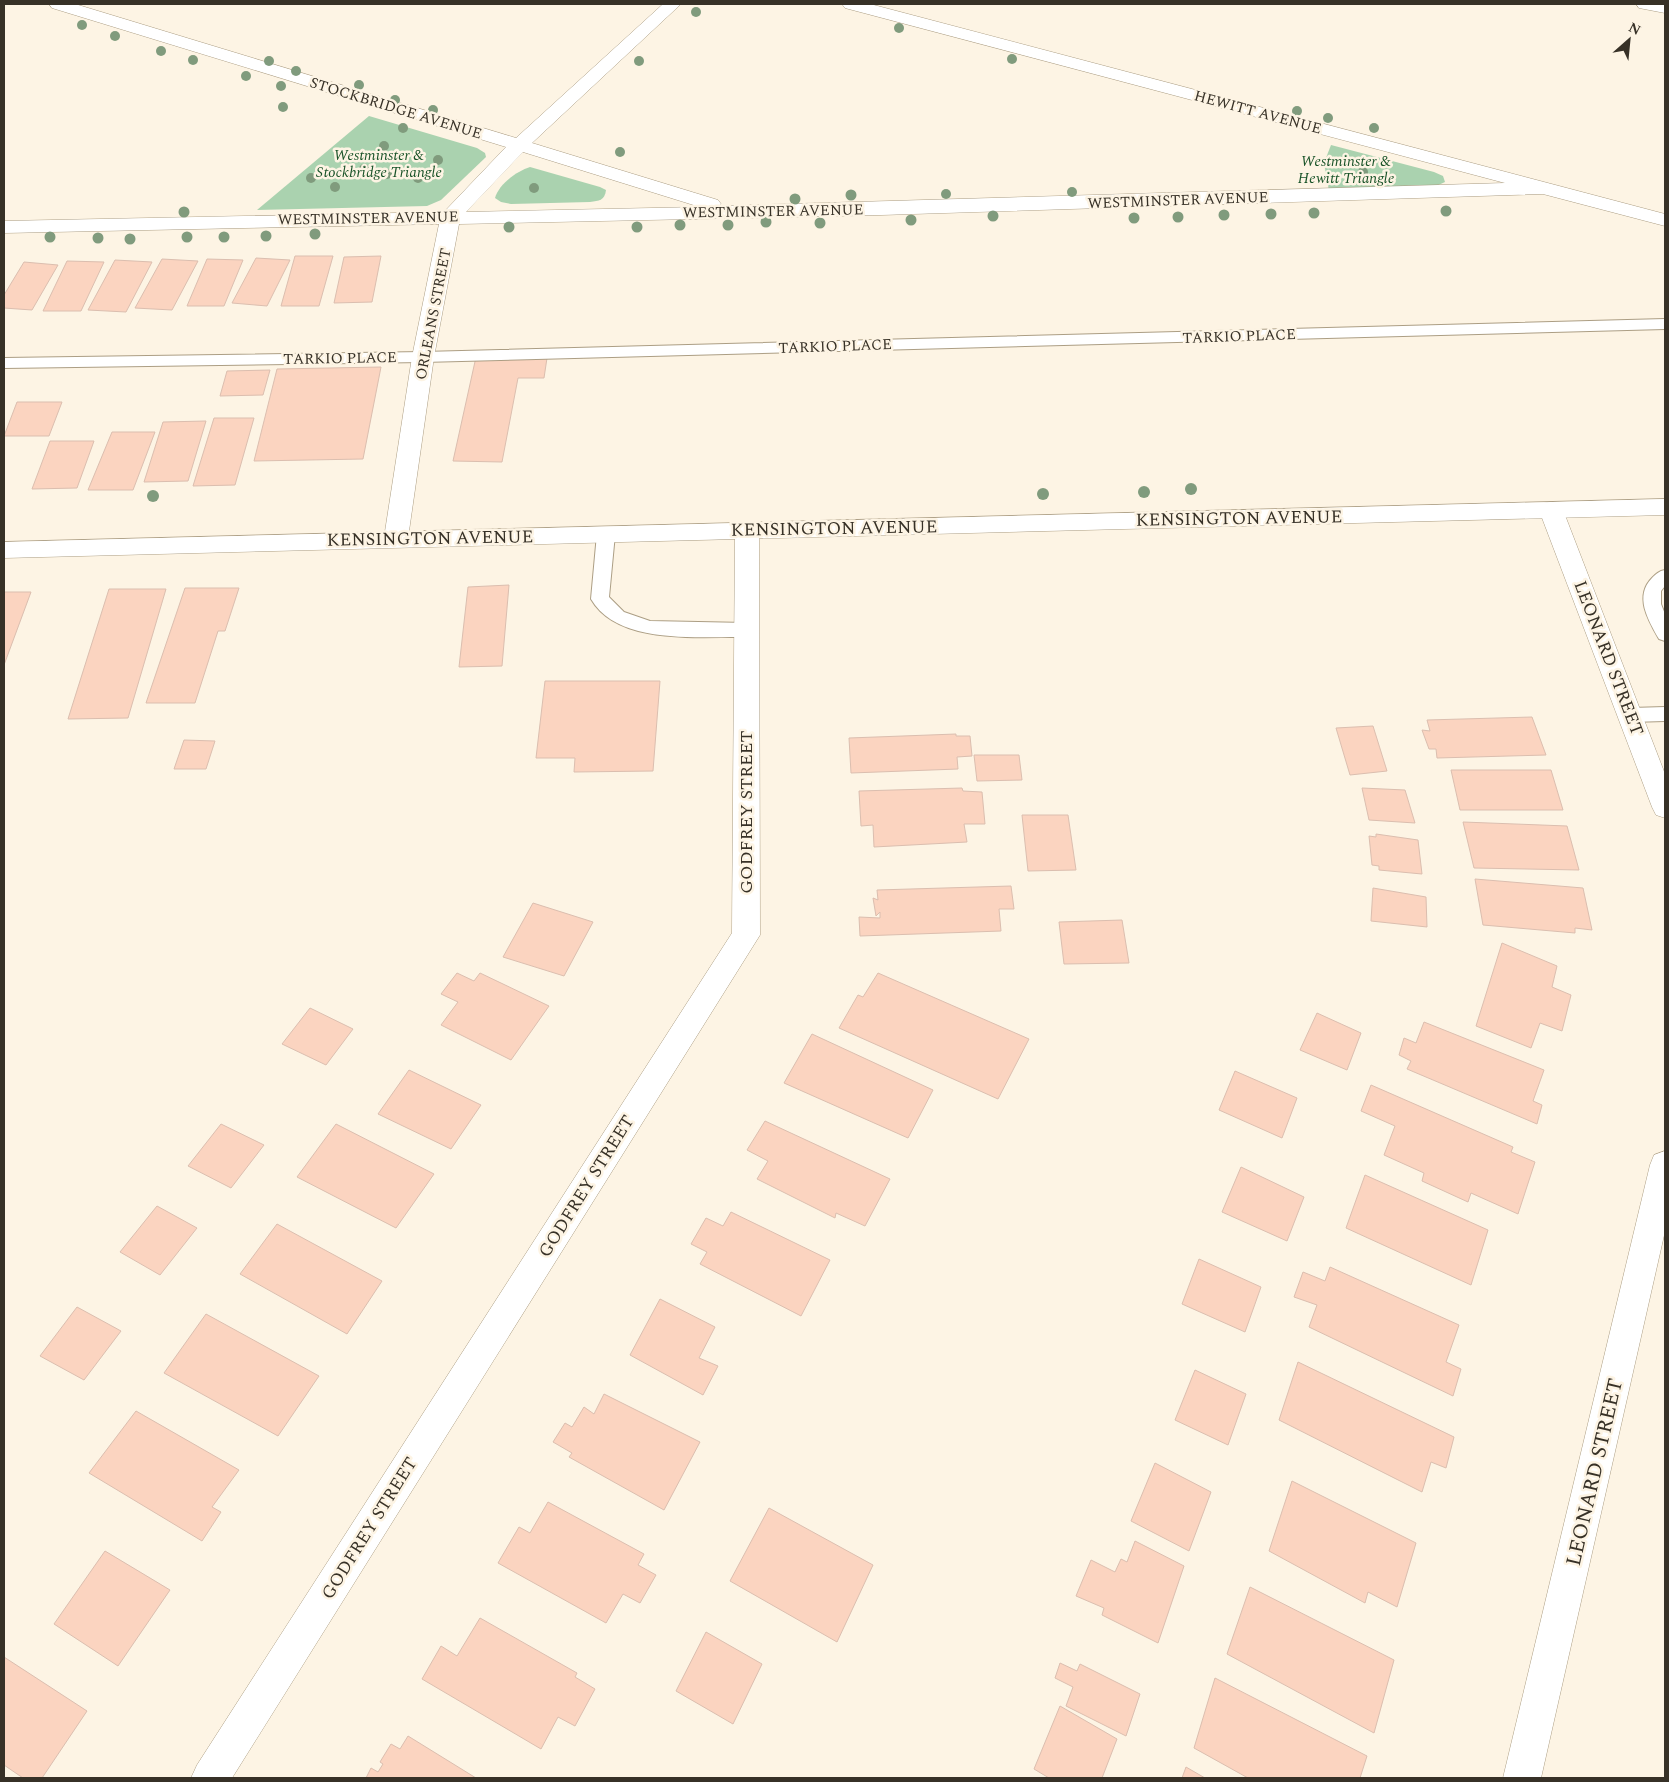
<svg xmlns="http://www.w3.org/2000/svg" width="1669" height="1782" viewBox="0 0 1669 1782" font-family="Spectral,serif">
<style>
.green{fill:#aad2af}
.building{fill:#fbd4c0;stroke:#dbbeaf}
.lines{fill:none;stroke-linecap:round;stroke-linejoin:round}
.lane-casing{stroke:#ac9e84;stroke-width:2}
.street-casing{stroke:#ac9e84;stroke-width:1}
.secondary-casing{stroke:#ac9e84;stroke-width:1}
.lane{fill:#fff;fill-rule:evenodd}
.street{fill:#fff;fill-rule:evenodd}
.secondary{fill:#fff;fill-rule:evenodd}
.tree{fill:#809b7d}
.labels{text-anchor:middle;stroke-width:5;stroke-linejoin:round;paint-order:stroke}
.far-street-label{font-size:15px;fill:#373127;stroke:#fdf4e4}
.far-park-label{font-size:15px;font-style:italic;fill:#195328;stroke:#fdf4e4}
.street-label{font-size:18px;fill:#373127;stroke:#fdf4e4}
.near-street-label{font-size:21px;fill:#373127;stroke:#fdf4e4}
</style>
<rect width="100%" height="100%" fill="#fdf4e4"/>
<g class="green">
<path d="M369 116 477 148 485 153 486 157 441 200 427 206 257 210Z"/>
<path d="M1331 145 1434 172 1443 176 1445 182 1434 187 1329 191 1324 163Z"/>
<path d="M530 167 600 187 606 190C605 200 599 201 590 202L511 204 501 202 495 198C499 184 517 171 530 167Z"/>
</g>
<g class="building">
<path d="M295 256H333L319 306H281Z"/>
<path d="M381 256 372 302 334 303 344 257Z"/>
<path d="M256 258 290 260 267 306 232 303Z"/>
<path d="M162 259 198 261 172 310 135 308Z"/>
<path d="M207 259 243 260 224 306H187Z"/>
<path d="M115 260 152 262 126 312 88 310Z"/>
<path d="M67 261 104 262 81 311H43Z"/>
<path d="M24 262 58 265 32 310 4 308V295Z"/>
<path d="M476 357 547 358 544 378H518L502 462 453 461Z"/>
<path d="M381 367 363 459 254 461 277 369Z"/>
<path d="M270 370 263 395 220 396 227 371Z"/>
<path d="M17 402H62L49 436H4Z"/>
<path d="M214 418H254L235 485 193 486Z"/>
<path d="M206 421 188 481 144 482 163 422Z"/>
<path d="M112 432H155L133 490H88Z"/>
<path d="M50 441H94L77 488 32 489Z"/>
<path d="M509 585 502 666 459 667 468 587Z"/>
<path d="M185 588H239L225 631H218L195 703H146Z"/>
<path d="M109 589H166L128 718 68 719Z"/>
<path d="M4 592H31L4 665Z"/>
<path d="M545 681H660L653 771 574 772 575 758H536Z"/>
<path d="M1532 717 1546 755 1437 758 1436 749H1429L1422 730 1430 731 1427 720Z"/>
<path d="M1373 726 1387 771 1350 775 1336 728Z"/>
<path d="M956 734V736H970L972 756 957 757 958 769 851 773 849 738Z"/>
<path d="M184 740 215 741 206 769H174Z"/>
<path d="M974 755H1019L1022 780 977 781Z"/>
<path d="M1451 770H1551L1563 810H1460Z"/>
<path d="M962 788 963 791 982 792 985 824H964L967 842 874 847 873 825 861 826 859 791Z"/>
<path d="M1362 788 1405 790 1415 823 1369 820Z"/>
<path d="M1022 815H1068L1076 870 1028 871Z"/>
<path d="M1463 822 1567 826 1579 870 1474 868Z"/>
<path d="M1376 834 1418 840 1422 874 1379 870V866L1372 865 1369 836 1376 837Z"/>
<path d="M1475 879 1583 888 1592 930 1575 928V933L1483 925Z"/>
<path d="M1011 886 1014 909H999L1001 931 860 936 859 917 880 918V912L876 916 873 898 878 900 877 890Z"/>
<path d="M1373 888 1426 897 1427 927 1371 921Z"/>
<path d="M533 903 593 922 564 976 503 957Z"/>
<path d="M1122 920 1129 963 1064 964 1059 922Z"/>
<path d="M1502 943 1557 966 1552 987 1571 995 1562 1031 1540 1023 1531 1048 1476 1026Z"/>
<path d="M457 973 474 981 480 973 549 1006 511 1060 441 1025 458 1002 441 994Z"/>
<path d="M878 973 1029 1039 998 1099 839 1028 858 995 863 997Z"/>
<path d="M310 1008 353 1029 326 1065 282 1044Z"/>
<path d="M1317 1013 1361 1033 1347 1070 1300 1050Z"/>
<path d="M1424 1022 1544 1070 1533 1101 1542 1105 1537 1124 1407 1069 1411 1061 1399 1055 1404 1038 1416 1043Z"/>
<path d="M812 1034 933 1090 908 1138 784 1083Z"/>
<path d="M409 1070 481 1105 451 1149 378 1114Z"/>
<path d="M1235 1071 1297 1098 1282 1138 1219 1110Z"/>
<path d="M1371 1085 1513 1147 1511 1152 1535 1162 1518 1214 1471 1193 1468 1202 1422 1181 1424 1173 1384 1155 1395 1126 1361 1111Z"/>
<path d="M765 1121 890 1179 865 1226 836 1213 835 1218 757 1179 768 1161 747 1150Z"/>
<path d="M221 1124 264 1145 231 1188 188 1166Z"/>
<path d="M336 1124 434 1174 396 1228 297 1177Z"/>
<path d="M1241 1167 1304 1197 1287 1241 1222 1212Z"/>
<path d="M1365 1175 1488 1230 1471 1285 1346 1228Z"/>
<path d="M157 1206 197 1228 160 1275 120 1252Z"/>
<path d="M731 1212 830 1260 801 1316 700 1264 707 1252 691 1244 706 1218 723 1226Z"/>
<path d="M277 1224 382 1281 347 1334 240 1274Z"/>
<path d="M1199 1259 1261 1287 1245 1332 1182 1304Z"/>
<path d="M1330 1267 1459 1325 1446 1362 1461 1369 1453 1396 1309 1327 1317 1305 1294 1297 1303 1272 1325 1281Z"/>
<path d="M660 1299 715 1327 699 1358 718 1366 703 1395 630 1355Z"/>
<path d="M77 1307 121 1331 84 1380 40 1356Z"/>
<path d="M206 1314 319 1376 278 1436 164 1373Z"/>
<path d="M1298 1362 1454 1437 1446 1468 1431 1462 1422 1492 1279 1420Z"/>
<path d="M1195 1370 1246 1394 1228 1445 1175 1420Z"/>
<path d="M604 1394 700 1442 664 1510 569 1457 572 1453 553 1442 565 1423 572 1427 584 1407 594 1414Z"/>
<path d="M136 1411 239 1470 212 1507 221 1512 202 1541 89 1473Z"/>
<path d="M1155 1463 1211 1492 1189 1551 1131 1521Z"/>
<path d="M1292 1481 1416 1543 1397 1607 1368 1592 1365 1603 1269 1551Z"/>
<path d="M548 1502 644 1554 638 1565 656 1575 640 1603 623 1594 606 1623 498 1563 519 1527 530 1533Z"/>
<path d="M769 1508 873 1565 837 1642 730 1581Z"/>
<path d="M1135 1541 1184 1566 1158 1643 1102 1615 1104 1608 1076 1596 1091 1560 1115 1572 1121 1559 1127 1562Z"/>
<path d="M105 1551 170 1590 118 1666 54 1624Z"/>
<path d="M1250 1587 1394 1660 1374 1733 1227 1654Z"/>
<path d="M480 1618 577 1673 575 1677 595 1689 575 1726 558 1717 541 1749 422 1679 441 1646 457 1656Z"/>
<path d="M706 1632 762 1664 733 1724 676 1691Z"/>
<path d="M4 1657 87 1711 42 1778H23L4 1765Z"/>
<path d="M1060 1663 1077 1671 1080 1664 1140 1694 1126 1736 1066 1706 1073 1687 1055 1678Z"/>
<path d="M1215 1678 1367 1756 1360 1778H1248L1194 1748Z"/>
<path d="M1060 1706 1117 1739 1102 1778H1049L1034 1769Z"/>
<path d="M408 1736 476 1778H366L371 1768 378 1772 383 1764 380 1762 391 1744 400 1749Z"/>
<path d="M1186 1767 1205 1778H1182Z"/>
</g>
<g class="lines">
<g class="lane-casing">
<g id="lane">
<path d="M1665 319V329L423 362 4 368V358L423 352Z"/>
<path d="M606 528 612 530 615 534 609 597 624 612 650 621 747 623 753 625 756 630 753 635 747 637C700 636 618 646 591 599L597 534 600 530Z"/>
<path d="M1665 570V586L1661 591V604L1665 614V641L1659 639C1648 620 1634 596 1652 578 1656 574 1659 571 1665 570Z"/>
<path d="M1665 707V721L1631 722 1624 720 1622 715 1624 710 1631 708Z"/>
</g>
</g>
<g class="street-casing">
<g id="street">
<path d="M49 4H75L516 138 663 4H681L532 143 718 200 721 204 719 206 1505 183 845 8 842 4H870L1665 214V226L1543 194 881 215 459 224 434 357 408 538 404 544 396 546 388 544 384 538 412 357 439 224 4 233V221L444 212 506 147 52 8ZM523 152 700 207 466 212Z"/>
<path d="M1636 4H1665V13L1639 8Z"/>
<path d="M1551 502 1559 504 1563 510 1665 774V818L1656 815 1652 807 1539 510 1543 504Z"/>
<path d="M747 522 755 524 759 530 760 935 232 1778H191L197 1765 732 933 735 530 739 524Z"/>
<path d="M1665 1151V1231L1541 1778H1503L1650 1165 1654 1155Z"/>
</g>
</g>
<g class="secondary-casing">
<path id="secondary" d="M1665 499V515L4 558V542Z"/>
</g>
<use href="#lane" class="lane"/>
<use href="#street" class="street"/>
<use href="#secondary" class="secondary"/>
</g>
<g class="tree">
<circle cx="696" cy="12" r="5"/>
<circle cx="82" cy="25" r="5"/>
<circle cx="899" cy="28" r="5"/>
<circle cx="115" cy="36" r="5"/>
<circle cx="161" cy="51" r="5"/>
<circle cx="1012" cy="59" r="5"/>
<circle cx="193" cy="60" r="5"/>
<circle cx="269" cy="61" r="5"/>
<circle cx="639" cy="61" r="5"/>
<circle cx="296" cy="71" r="5"/>
<circle cx="246" cy="76" r="5"/>
<circle cx="359" cy="85" r="5"/>
<circle cx="281" cy="86" r="5"/>
<circle cx="395" cy="100" r="5"/>
<circle cx="283" cy="107" r="5"/>
<circle cx="433" cy="110" r="5"/>
<circle cx="1297" cy="111" r="5"/>
<circle cx="1328" cy="118" r="5"/>
<circle cx="403" cy="128" r="5"/>
<circle cx="1374" cy="128" r="5"/>
<circle cx="384" cy="146" r="5"/>
<circle cx="620" cy="152" r="5"/>
<circle cx="438" cy="160" r="5"/>
<circle cx="364" cy="169" r="5"/>
<circle cx="1363" cy="172" r="5"/>
<circle cx="387" cy="174" r="5"/>
<circle cx="311" cy="178" r="5"/>
<circle cx="418" cy="178" r="5"/>
<circle cx="335" cy="187" r="5"/>
<circle cx="534" cy="188" r="5"/>
<circle cx="1072" cy="192" r="5"/>
<circle cx="946" cy="194" r="5"/>
<circle cx="851" cy="195" r="5.5"/>
<circle cx="795" cy="199" r="5.5"/>
<circle cx="1446" cy="211" r="5.5"/>
<circle cx="184" cy="212" r="5.5"/>
<circle cx="1314" cy="213" r="5.5"/>
<circle cx="1271" cy="214" r="5.5"/>
<circle cx="1224" cy="215" r="5.5"/>
<circle cx="993" cy="216" r="5.5"/>
<circle cx="1178" cy="217" r="5.5"/>
<circle cx="1134" cy="218" r="5.5"/>
<circle cx="911" cy="220" r="5.5"/>
<circle cx="766" cy="222" r="5.5"/>
<circle cx="820" cy="223" r="5.5"/>
<circle cx="680" cy="225" r="5.5"/>
<circle cx="728" cy="225" r="5.5"/>
<circle cx="509" cy="227" r="5.5"/>
<circle cx="637" cy="227" r="5.5"/>
<circle cx="315" cy="234" r="5.5"/>
<circle cx="266" cy="236" r="5.5"/>
<circle cx="50" cy="237" r="5.5"/>
<circle cx="187" cy="237" r="5.5"/>
<circle cx="224" cy="237" r="5.5"/>
<circle cx="98" cy="238" r="5.5"/>
<circle cx="130" cy="239" r="5.5"/>
<circle cx="1191" cy="489" r="6"/>
<circle cx="1144" cy="492" r="6"/>
<circle cx="1043" cy="494" r="6"/>
<circle cx="153" cy="496" r="6"/>
</g>
<g class="labels">
<g class="far-street-label">
<text transform="translate(396 108) rotate(17)" y="5">STOCKBRIDGE AVENUE</text>
<text transform="translate(1258 112) rotate(15)" y="5">HEWITT AVENUE</text>
<text transform="translate(1178 200) rotate(-2)" y="5">WESTMINSTER AVENUE</text>
<text transform="translate(773 211) rotate(-1)" y="5">WESTMINSTER AVENUE</text>
<text transform="translate(368 218) rotate(-1)" y="5">WESTMINSTER AVENUE</text>
<text transform="translate(433 314) rotate(-79)" y="5">ORLEANS STREET</text>
<text transform="translate(1239 336) rotate(-2)" y="5">TARKIO PLACE</text>
<text transform="translate(835 346) rotate(-2)" y="5">TARKIO PLACE</text>
<text transform="translate(340 358) rotate(-1)" y="5">TARKIO PLACE</text>
</g>
<g class="far-park-label">
<text x="379" y="160">Westminster &amp;<tspan x="379" dy="17">Stockbridge Triangle</tspan></text>
<text x="1346" y="166">Westminster &amp;<tspan x="1346" dy="17">Hewitt Triangle</tspan></text>
</g>
<g class="street-label">
<text transform="translate(1239 518) rotate(-1)" y="6">KENSINGTON AVENUE</text>
<text transform="translate(834 528) rotate(-1)" y="6">KENSINGTON AVENUE</text>
<text transform="translate(430 538) rotate(-1)" y="6">KENSINGTON AVENUE</text>
<text transform="translate(1609 658) rotate(69)" y="6">LEONARD STREET</text>
<text transform="translate(746 812) rotate(-90)" y="6">GODFREY STREET</text>
<text transform="translate(586 1186) rotate(-58)" y="6">GODFREY STREET</text>
<text transform="translate(369 1528) rotate(-58)" y="6">GODFREY STREET</text>
</g>
<g class="near-street-label">
<text transform="translate(1594 1472) rotate(-77)" y="7">LEONARD STREET</text>
</g>
</g>
<rect width="1669" height="1782" fill="none" stroke="#373127" stroke-width="10"/>
<g transform="translate(1629 40) rotate(27)" stroke="#fdf4e4" stroke-width="4" paint-order="stroke">
<path d="M0-4L9 19L0 12L-9 19Z" fill="#373127"/>
<text y="-8" font-size="14" font-weight="bold" text-anchor="middle" fill="#373127">N</text>
</g>
</svg>
